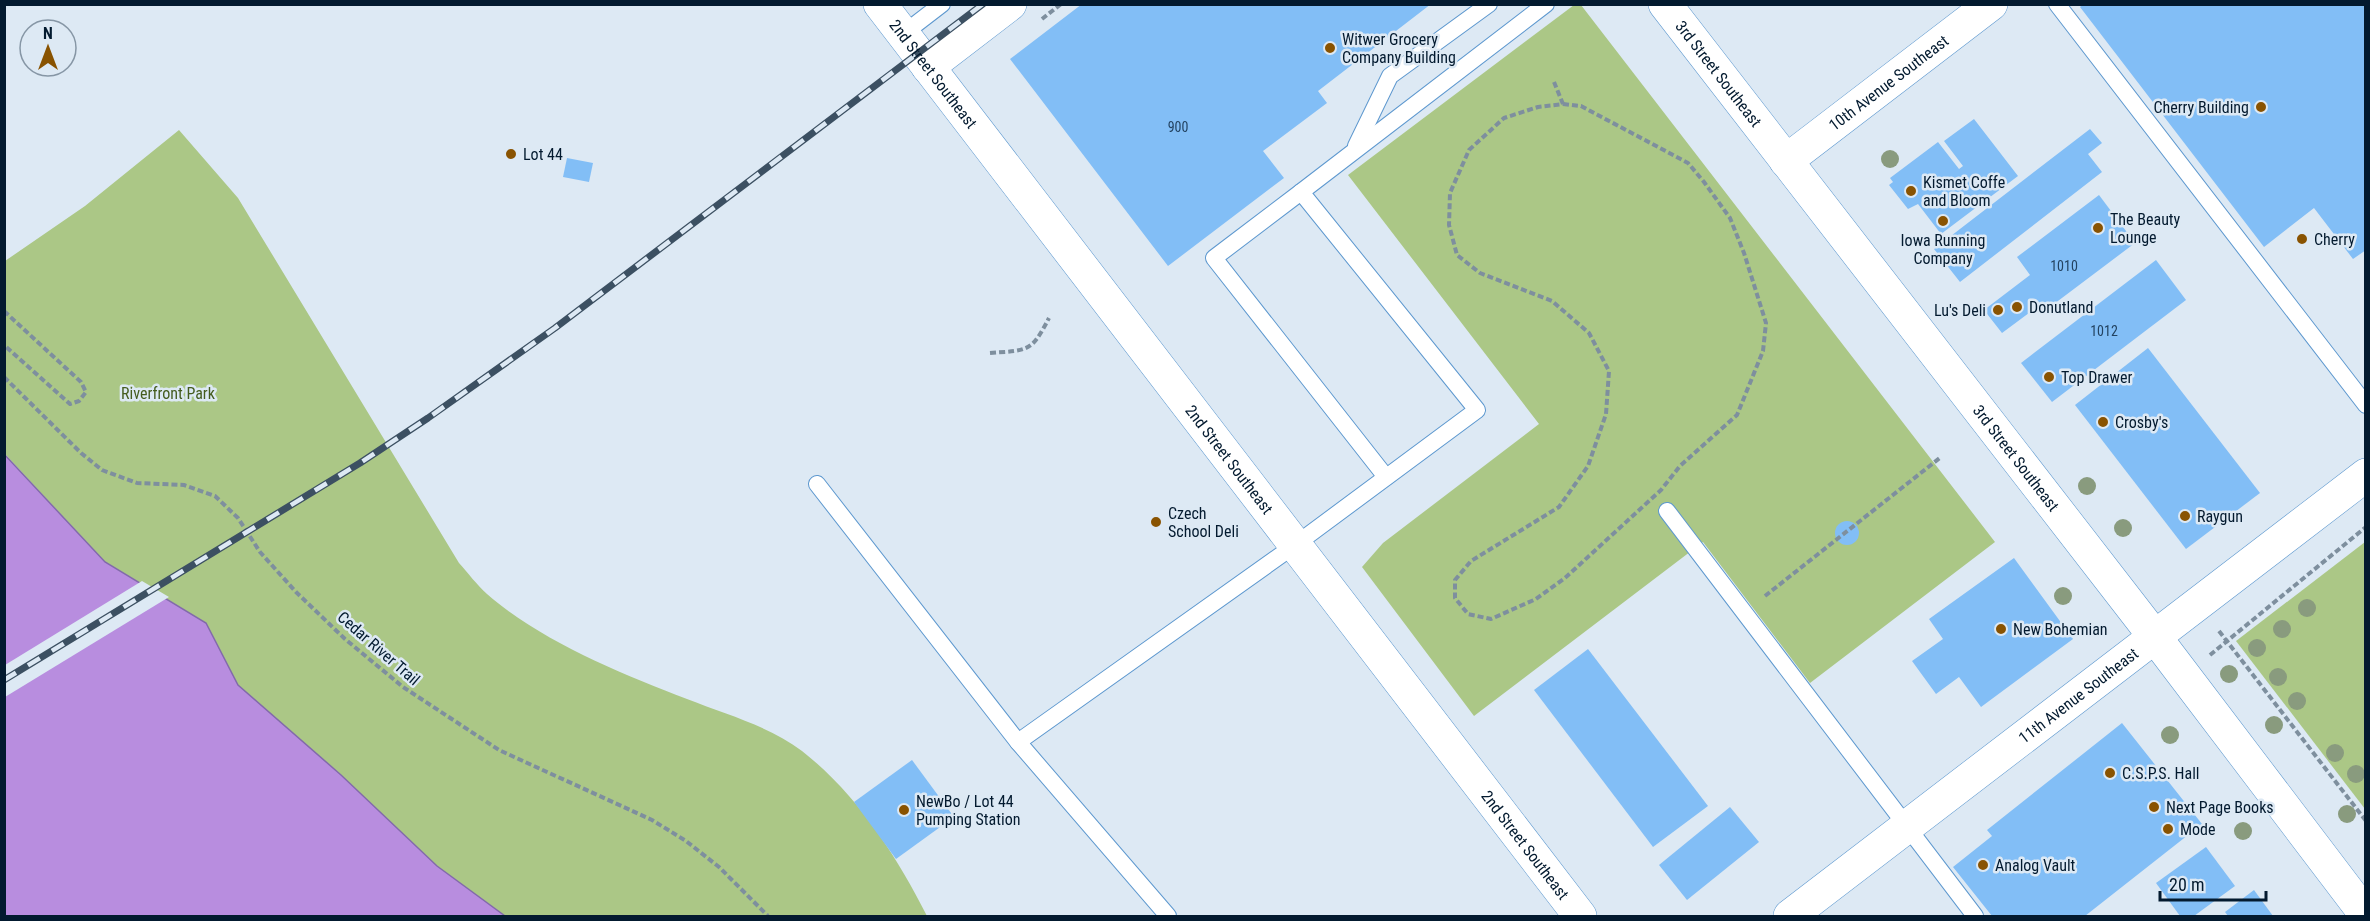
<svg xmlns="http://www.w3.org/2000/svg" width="2370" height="921" viewBox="0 0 2370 921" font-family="'Roboto Condensed',sans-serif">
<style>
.green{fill:#abc786}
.water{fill:#b88ddf;stroke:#826aaa;stroke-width:1.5}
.pier{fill:#dde9f4}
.building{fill:#82bef6}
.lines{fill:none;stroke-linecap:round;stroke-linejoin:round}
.service-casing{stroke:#5d98cf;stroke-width:18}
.minor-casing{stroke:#5d98cf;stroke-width:34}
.tertiary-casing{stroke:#5d98cf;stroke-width:34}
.path{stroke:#7e8f9e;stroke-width:4;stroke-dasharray:6 3;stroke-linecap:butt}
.service{stroke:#fff;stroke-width:16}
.minor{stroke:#fff;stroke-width:33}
.tertiary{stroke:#fff;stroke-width:33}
.rail-casing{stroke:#3c5062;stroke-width:7}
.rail{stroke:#dde9f4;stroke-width:4.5;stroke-dasharray:14;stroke-linecap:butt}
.tree{fill:#899b7e}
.poi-dot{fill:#895301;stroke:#dde9f4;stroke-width:2}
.labels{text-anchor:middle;stroke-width:5;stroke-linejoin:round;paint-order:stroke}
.number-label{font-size:14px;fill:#234361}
.poi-label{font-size:16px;fill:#031a2f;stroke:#dde9f4;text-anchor:start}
.street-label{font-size:16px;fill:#031a2f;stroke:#dde9f4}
.park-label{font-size:16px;fill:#445c1e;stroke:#dde9f4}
</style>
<rect width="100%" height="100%" fill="#dde9f4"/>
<g class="green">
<path d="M1574 5H1581L1995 542 1810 683 1703 542 1474 716 1362 567 1383 543 1539 424 1348 175Z"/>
<path d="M179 130 238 198 459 563C468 573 477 585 487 594 541 641 620 673 687 699 725 714 769 726 802 751 857 794 896 855 927 916H505L437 866 341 775 238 685 206 623 105 562 5 454V261L85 206Z"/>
<path d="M2365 542V809L2236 641Z"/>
</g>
<path class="water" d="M4 454 105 562 206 623 238 685 341 775 437 866 505 916H5Z"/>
<path class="pier" d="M142 581 169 597 5 697V665Z"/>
<g class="building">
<path d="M1082 4H1431L1318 91 1327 103 1263 151 1284 178 1168 266 1010 59Z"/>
<path d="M2083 4H2366V250L2353 259 2314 208 2264 247 2080 7Z"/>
<path d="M1974 119 2018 176 1941 234 1918 204 1908 209 1889 185 1893 182 1890 178 1938 142 1959 169 1963 166 1944 141Z"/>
<path d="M2090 129 2102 143 2088 154 2102 172 1960 282 1934 249Z"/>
<path d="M567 158 593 163 589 182 563 177Z"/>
<path d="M2099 195 2135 243 2046 310 2041 304 2002 333 1984 310 2030 275 2017 257Z"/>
<path d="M2156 260 2186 300 2052 402 2021 363Z"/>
<path d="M2148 348 2260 493 2186 549 2075 405Z"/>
<circle cx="1847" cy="533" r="12"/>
<path d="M2014 558 2073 639 1981 707 1959 677 1936 694 1912 661 1943 639 1929 619Z"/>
<path d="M1588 649 1708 806 1653 847 1534 690Z"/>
<path d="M2122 723 2202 824 2085 916H1992L1953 867 1992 836 1987 830Z"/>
<path d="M912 760 954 817 896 859 854 802Z"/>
<path d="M1730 807 1759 842 1687 900 1659 865Z"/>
<path d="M2206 847 2235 886 2194 916H2180L2156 883Z"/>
<path d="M2254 890 2273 916H2228L2225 912Z"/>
</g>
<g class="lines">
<g class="service-casing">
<g id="service">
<path d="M2057 4 2366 405"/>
<path d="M903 34 942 4"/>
<path d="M1356 146 1390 76 1489 4"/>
<path d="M1301 192 1214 258 1386 477"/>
<path d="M817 484 1018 742"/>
<path d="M1667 511 1975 916"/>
<path d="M1168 916 1018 742 1295 545 1477 410 1301 192 1546 4"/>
</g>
</g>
<g class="minor-casing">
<g id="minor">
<path d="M928 67 1010 4"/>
<path id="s1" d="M1786 161 1991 4"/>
<path id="s2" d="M1790 916 2366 475"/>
</g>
</g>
<g class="tertiary-casing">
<g id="tertiary">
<path id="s3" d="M880 4 1580 916"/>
<path id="s4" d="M1665 4 2155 637 2366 915"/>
</g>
</g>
<g class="path">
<path d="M1042 19 1061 4"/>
<path d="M1554 82 1563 104"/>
<path d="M1563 104 1581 106 1688 163 1704 182 1730 218 1744 253 1766 323 1763 351 1737 415 1680 466 1661 490 1565 578 1536 599 1491 619 1468 614 1455 598V580L1471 561 1559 507 1588 466 1606 414 1609 371 1589 333 1552 301 1480 273 1457 255 1449 225 1450 193 1469 150 1504 118 1538 107Z"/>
<path d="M4 311 81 382 86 392 79 401 70 404 4 345"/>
<path d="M990 353C1028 350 1031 353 1049 318"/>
<path d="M4 377 81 453 102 470 137 483 184 485 215 496 238 518 260 552 296 592 345 639 403 687 499 750 652 820 686 841 719 867 768 916"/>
<path d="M1765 596 1941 457"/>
<path d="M2219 631 2366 821"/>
<path d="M2210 655 2366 527"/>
</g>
<use href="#service" class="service"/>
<use href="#minor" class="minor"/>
<use href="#tertiary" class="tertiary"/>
<g class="rail-casing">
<path id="rail" d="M4 680 360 463 428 418 555 328 983 4"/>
</g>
<use href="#rail" class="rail"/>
</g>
<g class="tree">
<circle cx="1890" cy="159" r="9"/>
<circle cx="2087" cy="486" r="9"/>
<circle cx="2123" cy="528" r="9"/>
<circle cx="2063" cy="596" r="9"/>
<circle cx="2307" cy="608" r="9"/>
<circle cx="2282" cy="629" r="9"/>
<circle cx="2257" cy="648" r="9"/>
<circle cx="2229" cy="674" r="9"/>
<circle cx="2278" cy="677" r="9"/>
<circle cx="2297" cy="701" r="9"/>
<circle cx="2274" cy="725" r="9"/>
<circle cx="2170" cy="735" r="9"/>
<circle cx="2335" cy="753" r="9"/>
<circle cx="2356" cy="774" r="9"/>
<circle cx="2347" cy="814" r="9"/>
<circle cx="2243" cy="831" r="9"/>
</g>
<g class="poi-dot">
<circle cx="1330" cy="48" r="6"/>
<circle cx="2261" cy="107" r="6"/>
<circle cx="511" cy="154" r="6"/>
<circle cx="1911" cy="191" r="6"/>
<circle cx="1943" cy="221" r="6"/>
<circle cx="2098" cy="228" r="6"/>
<circle cx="2302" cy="239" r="6"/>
<circle cx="2017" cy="307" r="6"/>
<circle cx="1998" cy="310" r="6"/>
<circle cx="2049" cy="377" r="6"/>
<circle cx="2103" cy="422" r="6"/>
<circle cx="2185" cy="516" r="6"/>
<circle cx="1156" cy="522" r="6"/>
<circle cx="2001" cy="629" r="6"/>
<circle cx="2110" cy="773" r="6"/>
<circle cx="2154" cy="807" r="6"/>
<circle cx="904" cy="810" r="6"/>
<circle cx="2168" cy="829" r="6"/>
<circle cx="1983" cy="865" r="6"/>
</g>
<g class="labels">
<g class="number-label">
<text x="1178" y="132">900</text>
<text x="2064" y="271">1010</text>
<text x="2104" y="336">1012</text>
</g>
<g class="poi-label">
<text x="1342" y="45">Witwer Grocery<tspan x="1342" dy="18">Company Building</tspan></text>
<text x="2249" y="113" text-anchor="end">Cherry Building</text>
<text x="523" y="160">Lot 44</text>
<text x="1923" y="188">Kismet Coffe<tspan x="1923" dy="18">and Bloom</tspan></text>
<text x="2110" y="225">The Beauty<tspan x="2110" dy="18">Lounge</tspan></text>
<text x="2314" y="245">Cherry</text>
<text x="1943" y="246" text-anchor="middle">Iowa Running<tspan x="1943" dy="18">Company</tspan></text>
<text x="2029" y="313">Donutland</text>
<text x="1986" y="316" text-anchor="end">Lu's Deli</text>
<text x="2061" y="383">Top Drawer</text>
<text x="2115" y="428">Crosby's</text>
<text x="1168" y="519">Czech<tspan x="1168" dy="18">School Deli</tspan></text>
<text x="2197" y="522">Raygun</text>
<text x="2013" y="635">New Bohemian</text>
<text x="2122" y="779">C.S.P.S. Hall</text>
<text x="916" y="807">NewBo / Lot 44<tspan x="916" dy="18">Pumping Station</tspan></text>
<text x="2166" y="813">Next Page Books</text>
<text x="2180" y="835">Mode</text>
<text x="1995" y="871">Analog Vault</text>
</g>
<g class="street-label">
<text dy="6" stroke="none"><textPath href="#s4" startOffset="88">3rd Street Southeast</textPath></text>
<text dy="6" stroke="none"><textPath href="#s3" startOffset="88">2nd Street Southeast</textPath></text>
<text dy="6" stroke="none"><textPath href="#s1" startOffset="129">10th Avenue Southeast</textPath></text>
<text dy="6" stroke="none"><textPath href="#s4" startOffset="574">3rd Street Southeast</textPath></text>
<text dy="6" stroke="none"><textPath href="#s3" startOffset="574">2nd Street Southeast</textPath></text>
<text transform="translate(379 648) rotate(41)" y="6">Cedar River Trail</text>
<text dy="6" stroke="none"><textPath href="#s2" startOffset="363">11th Avenue Southeast</textPath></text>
<text dy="6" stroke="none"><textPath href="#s3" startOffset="1060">2nd Street Southeast</textPath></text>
</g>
<g class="park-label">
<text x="168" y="399">Riverfront Park</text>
</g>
</g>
<rect width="2370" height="921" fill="none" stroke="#031a2f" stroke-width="12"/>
<g transform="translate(48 48)"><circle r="28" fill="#dde9f4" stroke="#8696a5" stroke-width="1.5"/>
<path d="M0-4.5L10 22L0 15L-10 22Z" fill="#895301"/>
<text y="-9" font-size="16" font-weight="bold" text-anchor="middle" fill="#031a2f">N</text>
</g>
<path d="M2160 891v9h106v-9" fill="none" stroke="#031a2f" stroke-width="3"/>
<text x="2169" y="891" font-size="18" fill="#031a2f" stroke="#dde9f4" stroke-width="4.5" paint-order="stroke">20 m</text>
</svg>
